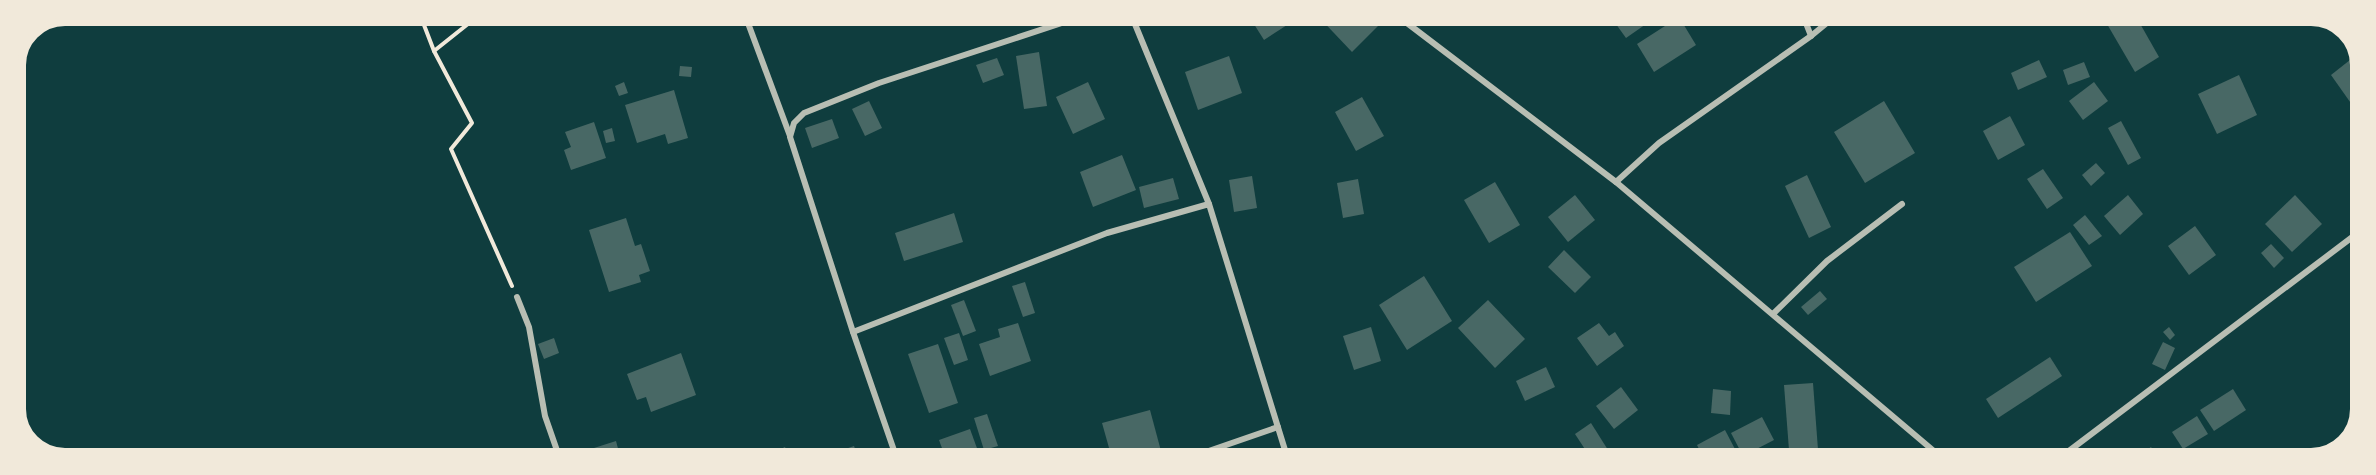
<svg xmlns="http://www.w3.org/2000/svg" width="2376" height="475" viewBox="0 0 2376 475" font-family="Bitter,serif">
<style>
.building{fill:#486865}
.lines{fill:none;stroke-linecap:round;stroke-linejoin:round}
.path{stroke:#f1e9da;stroke-width:4}
.minor{stroke:#b8beb3;stroke-width:6}
.rim{fill:none;stroke:#f1e9da;stroke-width:8}
</style>
<rect width="100%" height="100%" fill="#0f3d3e"/>
<g class="building">
<path d="M1247 13H1299L1301 16 1264 40Z"/>
<path d="M1315 13H1370L1381 23 1352 52Z"/>
<path d="M1608 13H1662L1626 38Z"/>
<path d="M2126 13H2134L2159 57 2135 72 2107 24Z"/>
<path d="M1679 17 1696 45 1654 72 1637 44Z"/>
<path d="M1039 52 1047 106 1024 109 1016 56Z"/>
<path d="M1229 56 1242 93 1198 110 1185 72Z"/>
<path d="M2355 56 2364 68V102L2355 109 2331 75Z"/>
<path d="M997 58 1004 75 983 83 976 65Z"/>
<path d="M2039 60 2047 77 2018 90 2011 73Z"/>
<path d="M2084 62 2090 77 2068 85 2063 70Z"/>
<path d="M680 66 692 67 691 77 679 76Z"/>
<path d="M2239 75 2257 115 2217 134 2198 94Z"/>
<path d="M624 82 628 93 619 96 615 86Z"/>
<path d="M1088 82 1105 119 1073 134 1056 97Z"/>
<path d="M2094 82 2108 101 2083 120 2069 101Z"/>
<path d="M674 90 688 138 668 144 665 134 637 143 625 105Z"/>
<path d="M1362 97 1384 136 1356 151 1335 112Z"/>
<path d="M869 101 882 128 865 136 852 109Z"/>
<path d="M1884 101 1915 153 1865 183 1834 132Z"/>
<path d="M2010 116 2025 145 1998 160 1983 131Z"/>
<path d="M832 119 839 138 812 148 805 128Z"/>
<path d="M2121 121 2141 158 2128 165 2108 128Z"/>
<path d="M594 122 606 158 571 170 564 150 571 147 565 132Z"/>
<path d="M612 128 615 141 606 143 603 131Z"/>
<path d="M1122 155 1136 190 1093 207 1080 172Z"/>
<path d="M2096 163 2105 173 2091 186 2082 175Z"/>
<path d="M2043 169 2063 198 2047 209 2027 179Z"/>
<path d="M1807 175 1831 227 1809 238 1785 186Z"/>
<path d="M1252 176 1257 208 1234 212 1229 180Z"/>
<path d="M1173 178 1179 199 1144 208 1139 187Z"/>
<path d="M1358 179 1364 214 1343 218 1337 183Z"/>
<path d="M1495 182 1520 225 1489 243 1464 200Z"/>
<path d="M1575 195 1595 220 1568 242 1548 217Z"/>
<path d="M2128 195 2143 214 2120 235 2104 216Z"/>
<path d="M2295 195 2322 224 2292 252 2265 224Z"/>
<path d="M954 213 963 242 904 261 895 233Z"/>
<path d="M2085 215 2102 236 2089 245 2073 225Z"/>
<path d="M626 218 635 246 641 244 650 271 639 275 641 282 609 292 589 230Z"/>
<path d="M2195 226 2216 255 2189 275 2168 246Z"/>
<path d="M2070 232 2092 266 2036 302 2014 267Z"/>
<path d="M2271 244 2284 258 2274 268 2261 253Z"/>
<path d="M1564 250 1591 277 1575 293 1548 267Z"/>
<path d="M1424 276 1452 321 1407 350 1379 305Z"/>
<path d="M1025 282 1035 313 1023 317 1012 286Z"/>
<path d="M1820 291 1827 299 1808 315 1801 307Z"/>
<path d="M964 300 976 331 963 336 951 305Z"/>
<path d="M1488 300 1525 339 1495 368 1458 328Z"/>
<path d="M1018 323 1031 361 990 376 979 344 1000 337 998 329Z"/>
<path d="M1599 323 1609 336 1615 332 1624 346 1597 366 1577 338Z"/>
<path d="M1371 327 1381 361 1354 370 1343 336Z"/>
<path d="M2169 327 2175 335 2170 340 2163 332Z"/>
<path d="M959 333 968 360 954 365 944 338Z"/>
<path d="M554 338 559 353 544 359 538 344Z"/>
<path d="M2163 342 2175 348 2165 370 2152 364Z"/>
<path d="M938 344 958 403 929 413 908 354Z"/>
<path d="M681 353 696 395 651 412 646 397 637 400 627 374Z"/>
<path d="M2050 357 2062 376 1998 418 1986 399Z"/>
<path d="M1546 367 1555 387 1525 401 1516 381Z"/>
<path d="M1813 383 1819 463H1790L1784 385Z"/>
<path d="M1621 387 1638 410 1614 429 1596 406Z"/>
<path d="M1713 389 1731 391 1730 415 1711 413Z"/>
<path d="M2233 389 2246 410 2214 431 2200 410Z"/>
<path d="M1150 410 1161 451 1124 462H1113L1102 423Z"/>
<path d="M987 414 998 446 984 450 974 418Z"/>
<path d="M2197 416 2208 434 2183 449 2172 432Z"/>
<path d="M1762 417 1774 440 1743 456 1731 433Z"/>
<path d="M1591 423 1608 450 1592 460 1575 434Z"/>
<path d="M970 429 982 462H947L939 440Z"/>
<path d="M1725 430 1736 451 1713 463H1706L1697 445Z"/>
<path d="M616 441 620 456 599 462 594 448Z"/>
<path d="M854 446 860 462H808Z"/>
<path d="M785 447 790 459 778 462 774 452Z"/>
<path d="M2151 447 2162 463H2142L2138 456Z"/>
<path d="M1225 449 1232 463H1204L1203 460Z"/>
<path d="M1632 451 1639 463H1612Z"/>
</g>
<g class="lines">
<g class="path">
<path d="M419 12 434 51 472 123 451 149 512 286"/>
<path d="M434 51 483 12"/>
</g>
<g class="minor">
<path d="M1130 12 1209 204"/>
<path d="M1802 13 1811 36"/>
<path d="M745 15 790 136"/>
<path d="M1403 20 1616 182 1948 463"/>
<path d="M1616 182 1659 143 1811 36 1839 13"/>
<path d="M517 297 529 327 545 416 561 462"/>
<path d="M1773 314 1827 261 1902 204"/>
<path d="M853 332 1107 233 1209 204 1289 463"/>
<path d="M898 462 853 332 790 137 794 123 804 113 879 83 1095 12"/>
<path d="M1174 463 1278 427"/>
<path d="M2053 463 2363 229"/>
</g>
</g>
<path d="M0 0H2376V475H0ZM65 22H2311A43 43 0 0 1 2354 65V409A43 43 0 0 1 2311 452H65A43 43 0 0 1 22 409V65A43 43 0 0 1 65 22Z" fill="#f1e9da" fill-rule="evenodd"/>
<path class="rim" d="M65 22H2311A43 43 0 0 1 2354 65V409A43 43 0 0 1 2311 452H65A43 43 0 0 1 22 409V65A43 43 0 0 1 65 22Z"/>
</svg>
